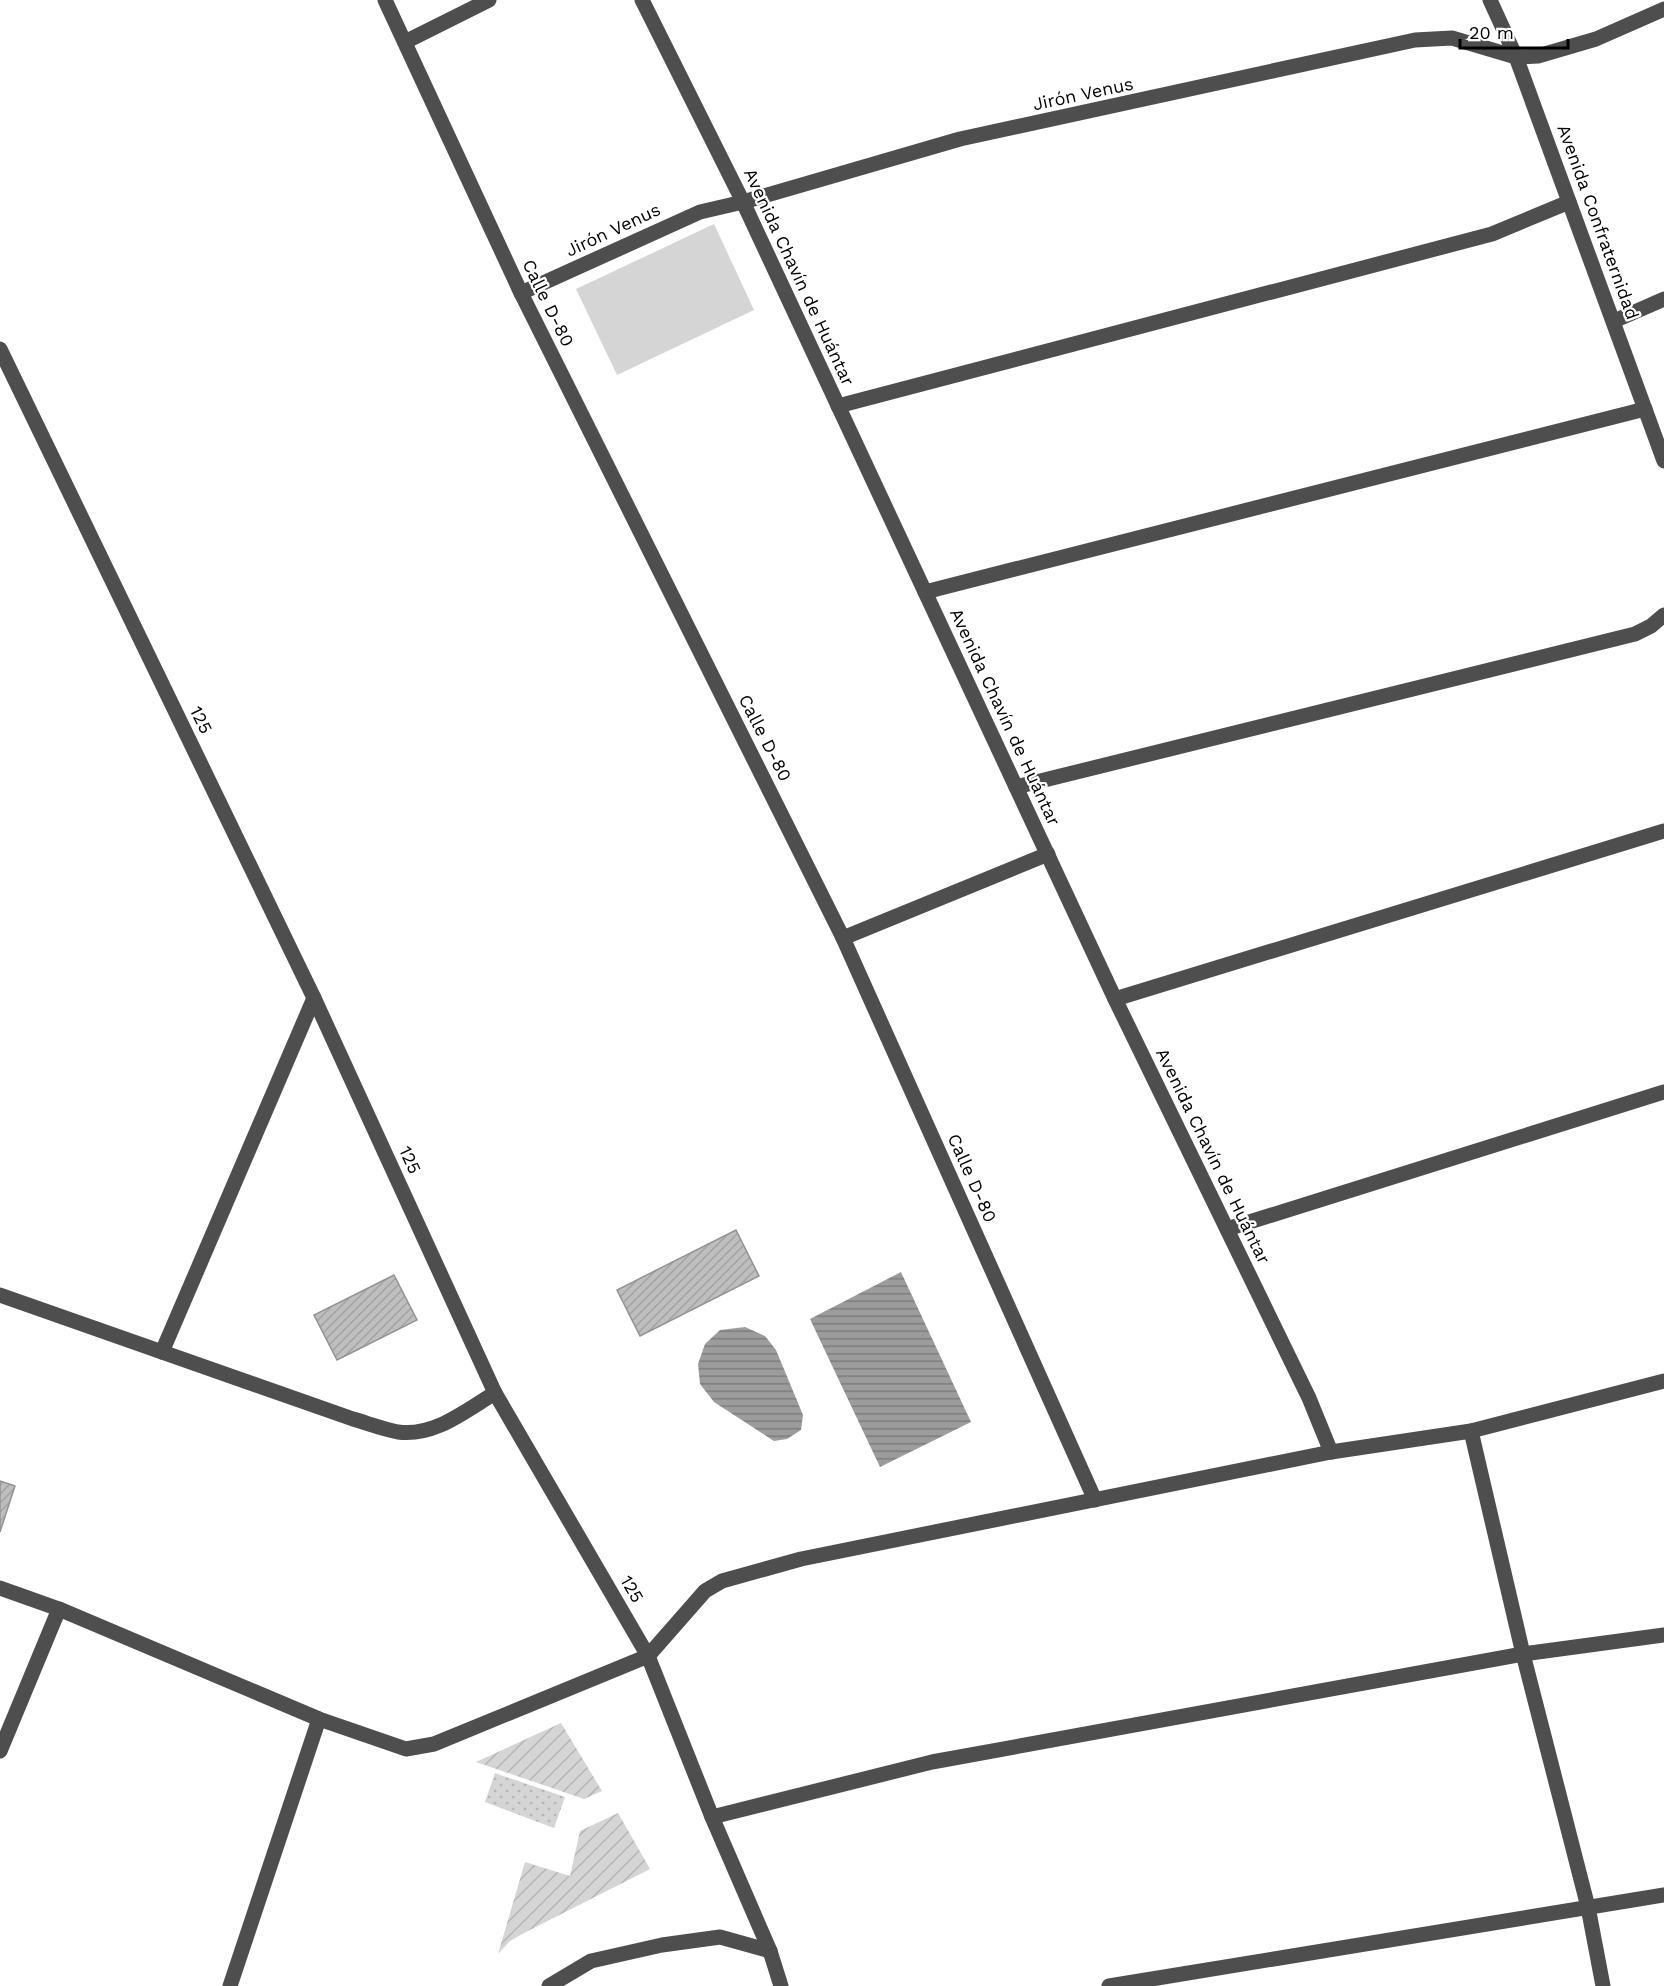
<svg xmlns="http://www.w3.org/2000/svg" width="1664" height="1986" viewBox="0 0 1664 1986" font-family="'Work Sans',sans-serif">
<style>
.grass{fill:url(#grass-dots)}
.park{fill:#d5d5d5}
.garden{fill:url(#garden-furrows)}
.water{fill:url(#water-rules)}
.building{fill:url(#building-hatch);stroke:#929292;stroke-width:1.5}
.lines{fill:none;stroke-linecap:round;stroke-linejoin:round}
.minor{stroke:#4e4e4e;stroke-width:15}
.labels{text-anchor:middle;stroke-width:4.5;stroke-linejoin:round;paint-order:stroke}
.street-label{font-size:18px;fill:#000;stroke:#fff}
</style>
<defs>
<pattern id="grass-dots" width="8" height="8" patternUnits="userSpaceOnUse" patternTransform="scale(1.5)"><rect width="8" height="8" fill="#d5d5d5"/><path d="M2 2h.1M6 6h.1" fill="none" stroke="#b5b5b5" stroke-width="1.8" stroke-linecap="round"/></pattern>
<pattern id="garden-furrows" width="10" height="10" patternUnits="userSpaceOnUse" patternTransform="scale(1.5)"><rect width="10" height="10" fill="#d5d5d5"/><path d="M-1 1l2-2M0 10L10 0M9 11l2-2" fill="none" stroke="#b5b5b5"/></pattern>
<pattern id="water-rules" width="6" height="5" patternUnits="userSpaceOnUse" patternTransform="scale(1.5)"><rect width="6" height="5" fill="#9c9c9c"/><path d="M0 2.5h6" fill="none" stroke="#7d7d7d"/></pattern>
<pattern id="building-hatch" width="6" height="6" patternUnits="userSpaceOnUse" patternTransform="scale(1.5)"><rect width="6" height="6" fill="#bebebe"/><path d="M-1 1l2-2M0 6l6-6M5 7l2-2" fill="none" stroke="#a2a2a2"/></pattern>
</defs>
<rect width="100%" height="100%" fill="#fff"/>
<path class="grass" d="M495 1773 565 1797 554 1828 485 1802Z"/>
<path class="park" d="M714 224 754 310 617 375 576 289Z"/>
<g class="garden">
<path d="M561 1723 602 1791 584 1799 476 1762Z"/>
<path d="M618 1813 650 1869 526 1932 510 1941 498 1954 525 1862 570 1876 580 1831Z"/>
</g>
<g class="water">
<path d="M901 1272 971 1422 880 1467 810 1319Z"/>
<path d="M745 1327 765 1336 776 1350 803 1415 801 1430 787 1439 774 1441 714 1402 700 1384 698 1364 705 1344 720 1330Z"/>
</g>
<g class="building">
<path d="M736 1230 759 1276 640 1336 617 1290Z"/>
<path d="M394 1275 417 1320 337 1360 314 1315Z"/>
<path d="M0 1481 15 1486 0 1532Z"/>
</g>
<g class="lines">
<g class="minor">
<path d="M385 0 521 293 843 938 1095 1500"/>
<path d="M642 0 743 202 1115 999 1309 1398 1331 1452"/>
<path d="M1490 0 1516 57 1664 461"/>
<path d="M405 42 489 0"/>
<path d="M521 293 700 212 743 202 960 139 1415 40 1452 38 1516 57 1538 56 1596 39 1664 9"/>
<path d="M1614 321 1664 299"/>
<path d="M0 349 314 998 495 1393 648 1656 712 1817 770 1951 781 1986"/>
<path d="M838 406 1492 234 1569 202"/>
<path d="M925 592 1645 409"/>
<path d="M1016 787 1635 634 1651 626 1664 615"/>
<path d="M843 938 1048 854"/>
<path d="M1115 999 1664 831"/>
<path d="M1227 1229 1664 1092"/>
<path d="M0 1295 353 1419C367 1423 383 1429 398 1432 434 1437 465 1411 495 1393"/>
<path d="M162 1352 314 998"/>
<path d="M1471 1431 1523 1654 1588 1907 1603 1986"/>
<path d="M0 1588 59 1609 319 1719 406 1749 434 1744 648 1656 705 1591 722 1581 801 1559 1331 1452 1471 1431 1664 1381"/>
<path d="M0 1751 59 1609"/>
<path d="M712 1817 932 1762 1523 1654 1664 1635"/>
<path d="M230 1986 319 1719"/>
<path d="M549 1986 591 1961 662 1945 720 1937 770 1951"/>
<path d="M1109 1986 1664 1895"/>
</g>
</g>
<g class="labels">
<g class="street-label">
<text transform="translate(1083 94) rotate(-12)" y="6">Jirón Venus</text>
<text transform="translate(1598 222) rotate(70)" y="6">Avenida Confraternidad</text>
<text transform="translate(613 230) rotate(-25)" y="6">Jirón Venus</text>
<text transform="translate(799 277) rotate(65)" y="6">Avenida Chavín de Huántar</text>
<text transform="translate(548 303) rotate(64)" y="6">Calle D-80</text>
<text transform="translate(1005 717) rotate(65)" y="6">Avenida Chavín de Huántar</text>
<text transform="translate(201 720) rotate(64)" y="6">125</text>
<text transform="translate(765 738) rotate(63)" y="6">Calle D-80</text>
<text transform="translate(1213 1156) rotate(64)" y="6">Avenida Chavín de Huántar</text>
<text transform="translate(410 1160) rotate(65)" y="6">125</text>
<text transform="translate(972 1178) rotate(66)" y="6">Calle D-80</text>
<text transform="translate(632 1589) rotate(60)" y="6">125</text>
</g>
</g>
<path d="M1460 39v9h108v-9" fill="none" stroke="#000000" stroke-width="3"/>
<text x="1469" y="39" font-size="18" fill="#000000" stroke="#ffffff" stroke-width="4.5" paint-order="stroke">20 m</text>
</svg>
